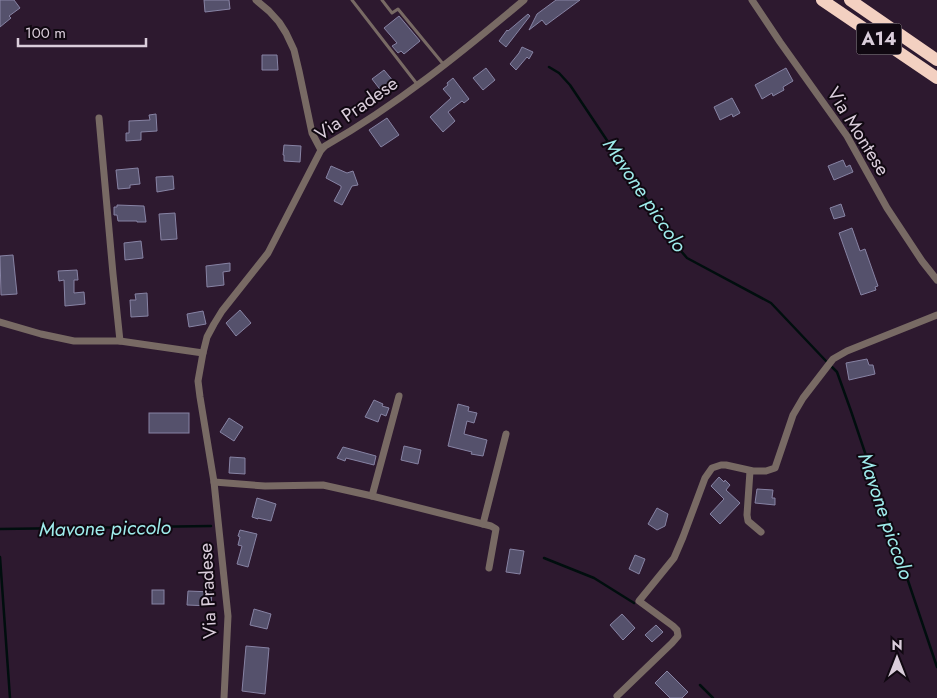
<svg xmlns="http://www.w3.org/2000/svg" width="937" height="698" viewBox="0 0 937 698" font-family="Jost,sans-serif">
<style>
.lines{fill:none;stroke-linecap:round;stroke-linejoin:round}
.stream{stroke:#000e0e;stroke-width:2.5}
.building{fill:#55516c;stroke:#8783a4}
.lane{stroke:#786a64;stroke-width:3}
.street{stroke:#786a64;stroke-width:7}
.highway{stroke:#f3d0c1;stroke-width:12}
.labels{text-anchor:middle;stroke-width:4;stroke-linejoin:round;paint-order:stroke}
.shield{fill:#100811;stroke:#9d929e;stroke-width:1}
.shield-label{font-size:18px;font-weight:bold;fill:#dacddb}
.street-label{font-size:19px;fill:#dacddb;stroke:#100811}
.water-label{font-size:20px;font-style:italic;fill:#9fecec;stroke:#100811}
</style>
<rect width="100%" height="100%" fill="#2d192f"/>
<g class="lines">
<g class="stream">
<path d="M549 67 559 73 570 85 681 251 687 258 771 303 826 361"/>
<path d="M832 367 837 372 851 411 937 667"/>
<path d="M0 529 211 526"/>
<path d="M0 557 10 698"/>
<path d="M544 558 594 578 634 603"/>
<path d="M700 685 713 698"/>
</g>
</g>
<g class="building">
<path d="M0 0H14L20 8 9 16 11 18 0 27Z"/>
<path d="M204 0H229L230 9 205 12Z"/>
<path d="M556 0H580L546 25 542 20 529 30 537 14Z"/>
<path d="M528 14 530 16 506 47 499 41 507 30 508 31Z"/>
<path d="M399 16 420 41 404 54 401 51 398 53 392 46 397 43 384 28Z"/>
<path d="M522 47 533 52 529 59 527 57 516 70 510 64 519 53Z"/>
<path d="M262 55H277L278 70H262Z"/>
<path d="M486 68 495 80 483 90 473 78Z"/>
<path d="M786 68 793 81 783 87 784 90 773 96 772 93 762 99 755 85Z"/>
<path d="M384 70 394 82 382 92 372 79Z"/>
<path d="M453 78 469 99 464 103 462 101 448 112 455 121 443 132 430 117 451 98 443 89 448 85 447 83Z"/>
<path d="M732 98 740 113 733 117 732 114 720 120 714 107Z"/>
<path d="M156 114 157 131 141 132V140L126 141V133H129V121L150 120 149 115Z"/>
<path d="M387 118 399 135 381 147 369 130Z"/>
<path d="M284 145 301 146 300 162 284 161V155H283Z"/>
<path d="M843 160 846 167 850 165 853 172 834 180 828 166Z"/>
<path d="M331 166 347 173 353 171 358 185 352 186 342 205 334 201 341 188V186L326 178Z"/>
<path d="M138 168 140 184 130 185V188L118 189 116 170Z"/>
<path d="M173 176 174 189 157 192 156 177Z"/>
<path d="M841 204 845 216 834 219 830 208Z"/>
<path d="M117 205 144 206 146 222H137V221H118L117 215H114V207H117Z"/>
<path d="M175 213 177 239 161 240 159 214Z"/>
<path d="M852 228 860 251 865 249 878 286 875 287 876 290 861 295 839 233Z"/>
<path d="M141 241 143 258 125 260 124 243Z"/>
<path d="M13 255 17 294 1 295 0 256Z"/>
<path d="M230 263V271L223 272 224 285 207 287 206 266Z"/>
<path d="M77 270 78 280H74V293L84 292 85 304 65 306 64 280 59 281 58 271Z"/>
<path d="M147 293 148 316 131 317 130 300H136L135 294Z"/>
<path d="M240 310 251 323 236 336 226 323Z"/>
<path d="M203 311 206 324 189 327 187 314Z"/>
<path d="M867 359 869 365H873L875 374 849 380 846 363Z"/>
<path d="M374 400 383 404 382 406 389 408 386 416 381 414 378 422 365 417Z"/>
<path d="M458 404 469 407 468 411 477 413 474 423 467 421 464 434 487 440 483 456 471 454 472 452 448 446Z"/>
<rect x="149" y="413" width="40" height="20"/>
<path d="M229 418 243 427 234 441 220 432Z"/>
<path d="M404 446 421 450 418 464 401 460Z"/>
<path d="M343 447 376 456 374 465 346 458 345 461 337 458Z"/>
<path d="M230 457 245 458V474L229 473Z"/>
<path d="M719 477 724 482 725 480 730 485 726 490 740 503 720 524 710 514 724 499 711 486Z"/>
<path d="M757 489 773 490 772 498H775V505L755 503Z"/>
<path d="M257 498 276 504 271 521 258 518V519L252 517Z"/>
<path d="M657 508 668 514 665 526 657 530 648 524Z"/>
<path d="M240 530 257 534 248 567 237 564 242 546 238 545 240 537 238 536Z"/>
<path d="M510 549 524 551 520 574 506 572Z"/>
<path d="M635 555 645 559 639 574 629 569Z"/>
<rect x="152" y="590" width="12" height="14"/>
<path d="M188 591 212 592 211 606 187 605Z"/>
<path d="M254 609 271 614 267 629 250 625Z"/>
<path d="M622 614 635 628 623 640 610 625Z"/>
<path d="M656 625 663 632 652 642 645 635Z"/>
<path d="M246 646 269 648 265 694 242 691Z"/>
<path d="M667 671 688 692 682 698H670L655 683Z"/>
</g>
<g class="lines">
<g class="lane">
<path d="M352 0 417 84"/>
<path d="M382 0 392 13 398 9 444 65"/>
</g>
<g class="street">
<path d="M256 0 269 11 279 22 286 33 294 50 299 71 312 133 321 150"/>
<path d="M752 0 780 42 847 136 887 208 922 261 937 280"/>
<path d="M99 118 113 274 120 341"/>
<path d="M0 322 41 334 74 341H120L203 353"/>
<path d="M750 471 747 515 748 521 761 532"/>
<path d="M214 482 265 486 323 485 372 496 491 526 496 529 489 568"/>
<path d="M372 496 399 396"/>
<path d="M483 524 506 434"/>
<path d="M617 696 672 643 678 636 677 630 673 626 639 601 674 558 683 537 705 478 712 468 721 465H726L753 471H766L775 468 793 415 803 398 833 359 847 351 937 315"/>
<path d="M224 698 228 616 214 482 200 397 198 381 203 353 207 337 214 324 222 311 268 253 321 150 325 146C397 105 461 53 524 0"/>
</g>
<g class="highway">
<path d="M822 0 937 78"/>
<path d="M850 0 937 60"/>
</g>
</g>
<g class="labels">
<rect class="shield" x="856.5" y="23.5" width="45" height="31" rx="4"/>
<g class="shield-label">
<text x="879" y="45">A14</text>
</g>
<g class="street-label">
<text transform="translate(356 108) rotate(-35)" y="7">Via Pradese</text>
<text transform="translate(859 131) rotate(58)" y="7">Via Montese</text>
<text transform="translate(207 591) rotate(-93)" y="7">Via Pradese</text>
</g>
<g class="water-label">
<text transform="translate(645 195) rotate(56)" y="7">Mavone piccolo</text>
<text transform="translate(886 516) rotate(71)" y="7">Mavone piccolo</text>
<text transform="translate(105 528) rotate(-1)" y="7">Mavone piccolo</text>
</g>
</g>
<g transform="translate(897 658)" stroke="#100811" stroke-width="4" paint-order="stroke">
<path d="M0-4L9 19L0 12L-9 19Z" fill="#dacddb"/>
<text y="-8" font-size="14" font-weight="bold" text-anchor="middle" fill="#dacddb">N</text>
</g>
<path d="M18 38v8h128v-8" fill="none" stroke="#dacddb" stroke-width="2.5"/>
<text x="25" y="38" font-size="15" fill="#dacddb" stroke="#100811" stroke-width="4" paint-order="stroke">100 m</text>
</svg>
